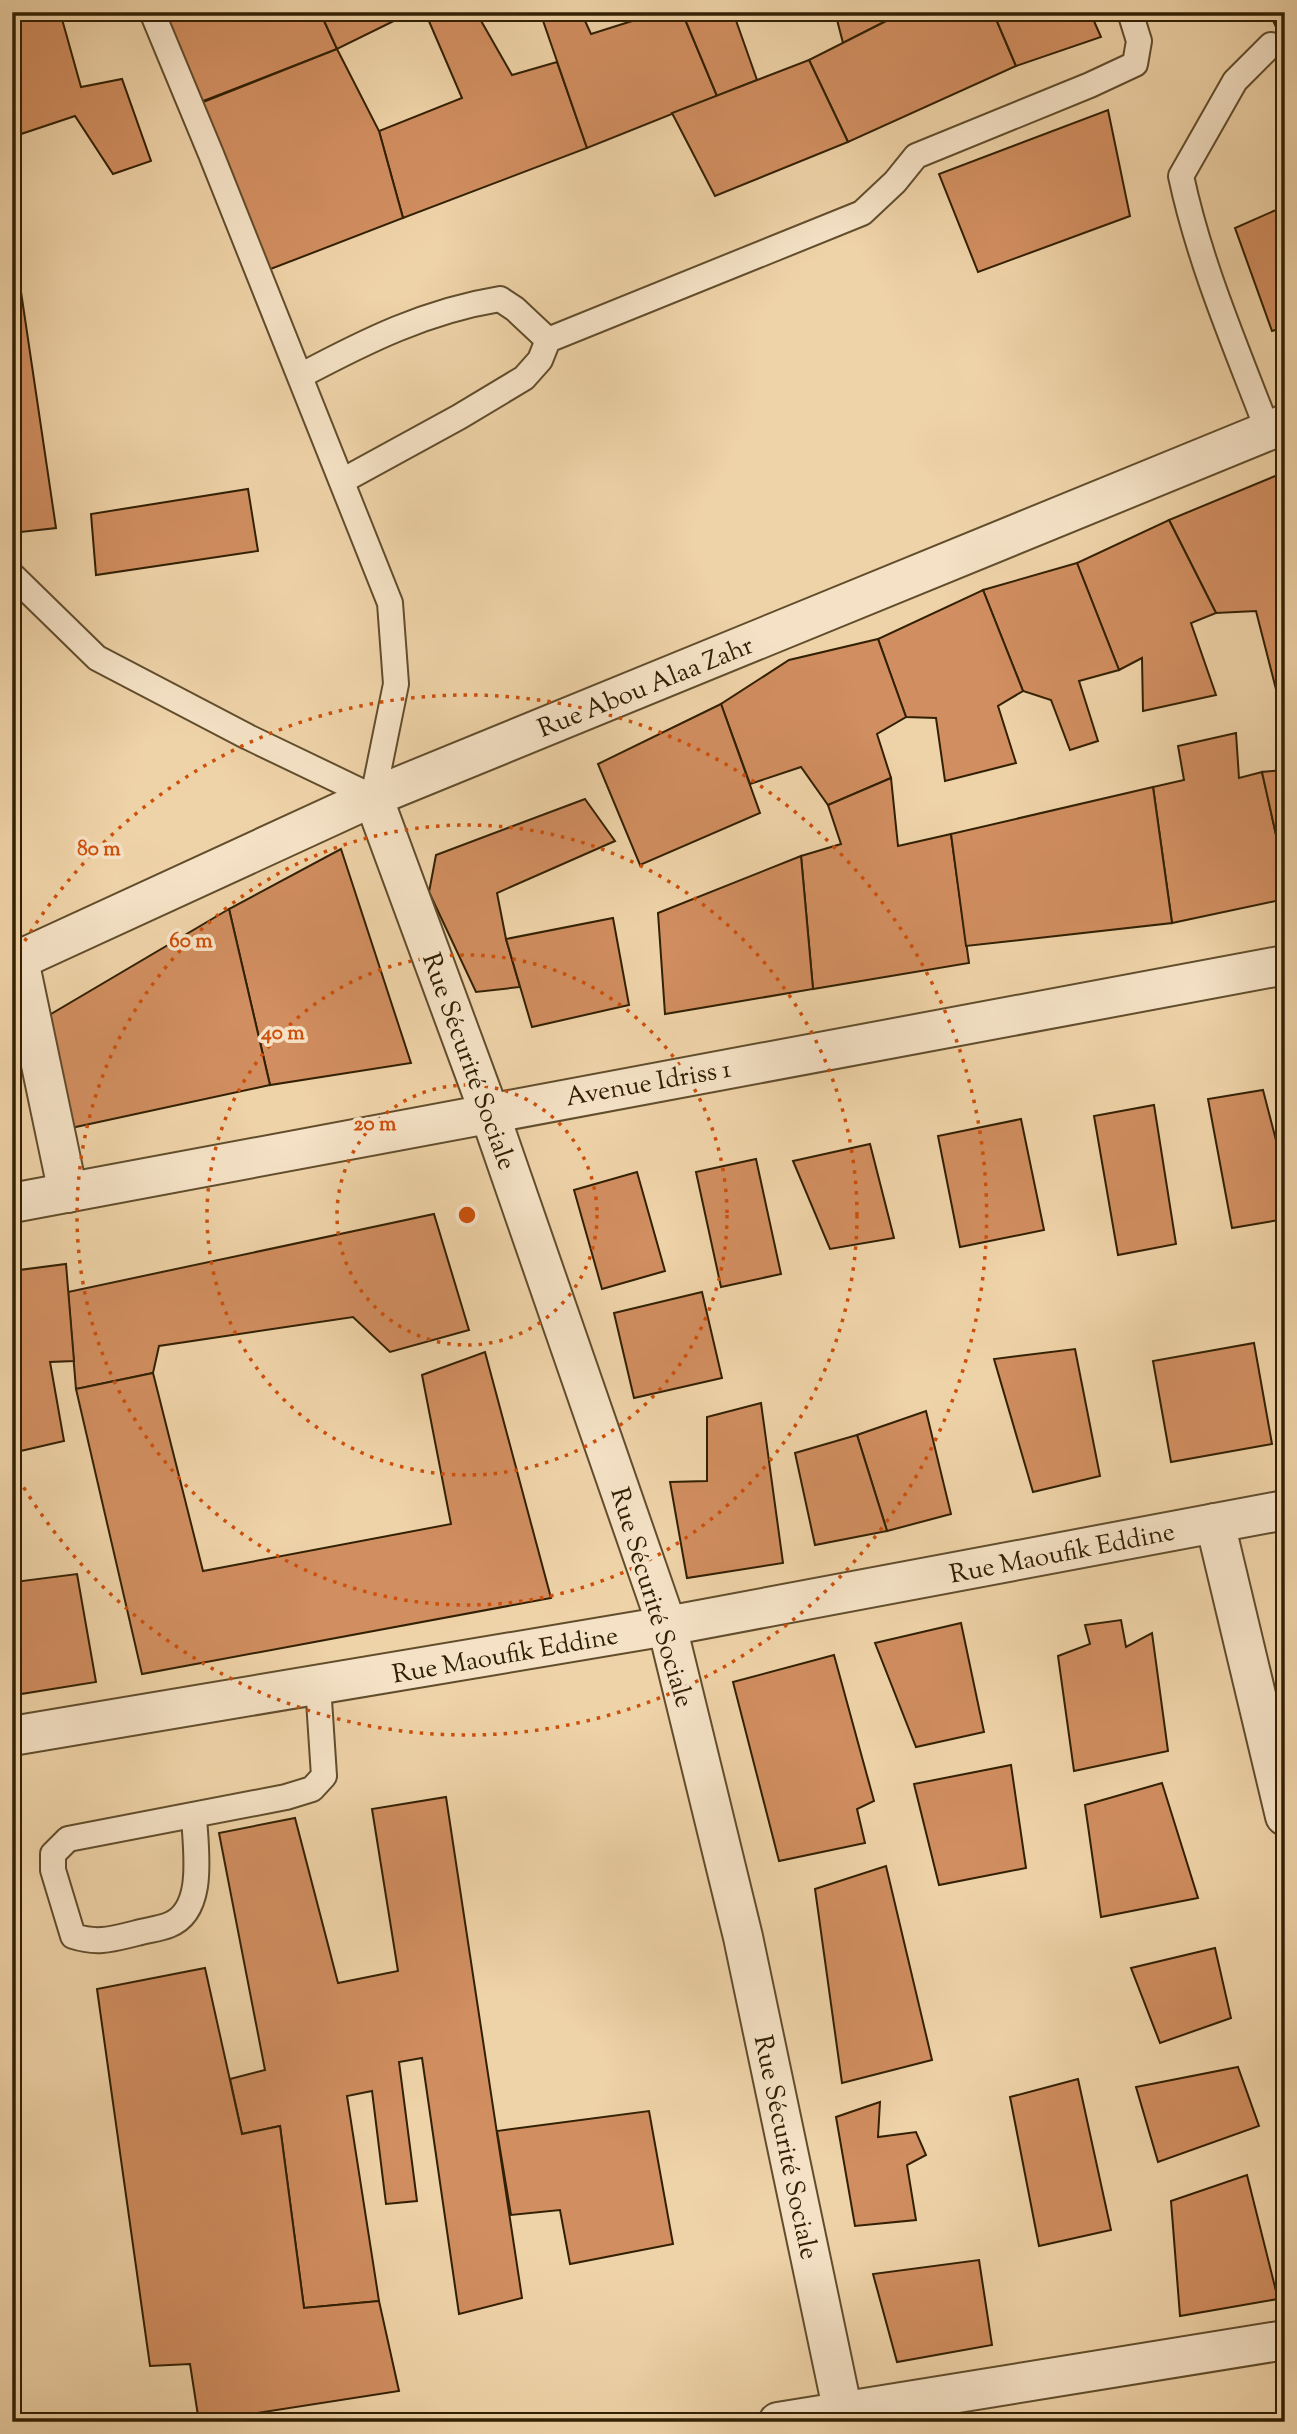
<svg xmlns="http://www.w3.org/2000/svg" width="1297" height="2434" viewBox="0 0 1297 2434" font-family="'Sorts Mill Goudy',serif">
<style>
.building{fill:#d18e60;stroke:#322003;stroke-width:2}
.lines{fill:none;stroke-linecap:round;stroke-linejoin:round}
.service-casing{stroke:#614d2c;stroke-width:28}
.minor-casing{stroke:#614d2c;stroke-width:42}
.tertiary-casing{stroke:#614d2c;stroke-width:42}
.service{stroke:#f5e2c6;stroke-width:24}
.minor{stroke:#f5e2c6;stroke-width:38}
.tertiary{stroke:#f5e2c6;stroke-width:38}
.ring{fill:none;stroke:#cd500b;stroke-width:3.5;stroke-dasharray:3.5 7}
.labels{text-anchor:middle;stroke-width:7;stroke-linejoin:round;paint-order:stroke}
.street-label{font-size:26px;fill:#322003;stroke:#f5e2c6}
.centre{fill:#cd500b;stroke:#f5e2c6;stroke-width:3.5}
.ring-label{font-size:21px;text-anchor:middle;font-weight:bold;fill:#cd500b;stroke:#f5e2c6;stroke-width:7;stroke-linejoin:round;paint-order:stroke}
</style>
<rect width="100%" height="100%" fill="#efd3a8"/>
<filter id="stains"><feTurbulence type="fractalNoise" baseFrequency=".00286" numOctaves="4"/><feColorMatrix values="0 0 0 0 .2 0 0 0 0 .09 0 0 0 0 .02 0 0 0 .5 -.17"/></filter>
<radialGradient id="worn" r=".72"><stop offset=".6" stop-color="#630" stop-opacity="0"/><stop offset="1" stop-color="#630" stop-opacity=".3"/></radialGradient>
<g class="building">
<path d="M45 12H60L81 87 122 79 151 161 113 174 75 116 12 137V24Z"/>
<path d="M158 12H320L337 49 193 105Z"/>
<path d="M320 12H412L337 49Z"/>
<path d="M425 12H476L512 75 557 62 587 148 403 218 379 131 462 98Z"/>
<path d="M540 12H581L591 34 632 21 629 12H682L717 96 587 148Z"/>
<path d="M682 12H733L757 80 717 96Z"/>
<path d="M835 12H884L886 21 843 43Z"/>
<path d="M904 12H993L1016 66 848 142 809 60Z"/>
<path d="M993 12H1090L1101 37 1016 66Z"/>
<path d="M1269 12H1285V46Z"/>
<path d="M337 49 379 131 403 218 268 270 193 106Z"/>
<path d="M809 60 848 142 715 196 672 113Z"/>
<path d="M1108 110 1130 216 978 272 939 174Z"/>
<path d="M1285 206V327L1272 331 1235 228Z"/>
<path d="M12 231 56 528 12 533Z"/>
<path d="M1285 472V700L1279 701 1256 611 1216 613 1169 520Z"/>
<path d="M248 489 258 551 96 575 91 514Z"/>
<path d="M1169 520 1216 613 1191 623 1216 695 1143 711 1142 658 1119 670 1077 563Z"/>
<path d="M1077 563 1119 670 1079 681 1098 741 1070 750 1051 700 1023 691 983 590Z"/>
<path d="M983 590 1023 691 998 706 1016 763 945 781 936 718 906 717 878 639Z"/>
<path d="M878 639 906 717 877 734 891 778 828 805 801 767 750 784 721 704 789 660Z"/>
<path d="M721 704 760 813 640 865 598 764Z"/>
<path d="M1236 733 1239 778 1262 772 1285 875V899L1172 923 1153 787 1184 780 1178 746Z"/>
<path d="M1285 737V875L1262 772 1282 770 1278 740Z"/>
<path d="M891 778 898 846 951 834 969 963 813 989 801 856 841 844 828 805Z"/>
<path d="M1153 787 1172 923 966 946 951 834Z"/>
<path d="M585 799 615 841 497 893 506 939 520 987 476 992 429 892 436 855Z"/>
<path d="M341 849 411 1063 270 1085 229 909Z"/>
<path d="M801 856 813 989 665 1014 658 913Z"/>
<path d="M229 909 270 1085 71 1128 46 1017Z"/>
<path d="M613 918 629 1005 532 1027 506 939Z"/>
<path d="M1263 1090 1285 1175V1219L1232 1228 1208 1099Z"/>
<path d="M1154 1105 1176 1244 1118 1255 1094 1116Z"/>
<path d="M1021 1119 1044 1230 960 1247 938 1136Z"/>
<path d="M870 1144 894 1238 830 1249 793 1161Z"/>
<path d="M756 1159 781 1274 721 1287 696 1172Z"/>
<path d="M637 1172 665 1271 602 1289 574 1190Z"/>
<path d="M434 1214 469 1330 390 1352 353 1317 159 1346 153 1373 76 1389 68 1292Z"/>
<path d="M66 1264 74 1361 50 1362 64 1441 12 1453V1271Z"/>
<path d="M702 1292 722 1378 634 1398 614 1313Z"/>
<path d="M1254 1343 1272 1444 1171 1462 1153 1361Z"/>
<path d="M1075 1349 1100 1476 1033 1492 994 1359Z"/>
<path d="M485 1352 551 1598 142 1674 76 1389 153 1373 203 1571 451 1524 422 1375Z"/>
<path d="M761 1403 783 1563 687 1578 670 1482 707 1481V1417Z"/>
<path d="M926 1411 951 1514 887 1531 857 1435Z"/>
<path d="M857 1435 887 1531 815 1545 795 1453Z"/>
<path d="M77 1574 96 1682 21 1694 14 1582Z"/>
<path d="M1285 1598V1640L1276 1601Z"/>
<path d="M1121 1620 1126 1647 1152 1633 1168 1751 1074 1771 1058 1656 1090 1644 1085 1625Z"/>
<path d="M961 1623 984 1732 916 1747 875 1643Z"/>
<path d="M834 1655 874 1801 857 1809 865 1843 779 1861 733 1682Z"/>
<path d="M1011 1765 1026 1868 939 1885 914 1784Z"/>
<path d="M1162 1783 1198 1898 1101 1917 1085 1805Z"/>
<path d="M446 1797 522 2298 459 2314 422 2058 399 2062 417 2201 386 2204 372 2091 347 2096 379 2301 304 2308 280 2126 242 2134 230 2079 265 2070 219 1833 295 1818 338 1983 398 1971 372 1809Z"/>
<path d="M886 1866 932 2060 842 2083 815 1889Z"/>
<path d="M1215 1948 1231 2018 1160 2043 1131 1968Z"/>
<path d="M205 1968 242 2134 280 2126 304 2308 379 2301 399 2391 199 2422 190 2364 150 2366 97 1989Z"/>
<path d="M1238 2067 1259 2126 1158 2162 1136 2087Z"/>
<path d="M1078 2079 1111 2230 1039 2246 1010 2097Z"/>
<path d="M12 2087 17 2116 12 2118Z"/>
<path d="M880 2102 878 2137 916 2132 926 2155 907 2165 916 2220 855 2226 836 2117Z"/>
<path d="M649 2111 673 2244 570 2264 560 2210 511 2215 497 2131Z"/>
<path d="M1247 2175 1278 2299 1180 2316 1171 2201Z"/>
<path d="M979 2260 992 2345 897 2362 873 2274Z"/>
</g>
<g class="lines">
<g class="service-casing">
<g id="service">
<path d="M300 376C366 341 426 311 500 299L515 309 548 340"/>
<path d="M1268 431C1236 347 1200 265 1181 176L1235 81 1271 45"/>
<path d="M342 481 459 417 524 378 540 360 548 340 862 213 895 182 916 156 1090 85 1135 64 1139 41 1130 12"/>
<path d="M12 575 97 658 248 737 373 797 396 684 390 603 211 154 152 12"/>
<path d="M194 1815C195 1847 207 1910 169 1925 159 1929 147 1930 137 1933 112 1939 98 1944 73 1936L53 1870V1854L68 1839 286 1797 312 1789 324 1776 318 1685"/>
</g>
</g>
<g class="minor-casing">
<g id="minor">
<path d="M373 797 489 1112 667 1626 743 1937 845 2422"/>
<path d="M19 960 68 1193"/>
<path d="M12 963 373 797 1285 424"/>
<path d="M1215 1523 1285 1816"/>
<path d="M12 1736 667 1626 1285 1510"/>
<path d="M778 2422 1285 2340"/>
</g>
</g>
<g class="tertiary-casing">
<path id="tertiary" d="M12 1203 1285 965"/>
</g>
<use href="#service" class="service"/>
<use href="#minor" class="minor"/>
<use href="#tertiary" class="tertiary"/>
</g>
<g class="ring">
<circle cx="467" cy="1215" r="130"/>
<circle cx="467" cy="1215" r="260"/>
<circle cx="467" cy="1215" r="390"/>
<path d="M14 959A520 520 0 1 1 14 1471"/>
</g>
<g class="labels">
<g class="street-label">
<text transform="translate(645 686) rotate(-22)" y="9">Rue Abou Alaa Zahr</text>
<text transform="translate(470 1061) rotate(70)" y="9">Rue Sécurité Sociale</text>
<text transform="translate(648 1082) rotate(-10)" y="9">Avenue Idriss 1</text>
<text transform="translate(1062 1552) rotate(-11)" y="9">Rue Maoufik Eddine</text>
<text transform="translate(653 1597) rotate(73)" y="9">Rue Sécurité Sociale</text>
<text transform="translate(505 1654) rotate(-10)" y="9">Rue Maoufik Eddine</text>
<text transform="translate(787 2147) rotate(78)" y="9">Rue Sécurité Sociale</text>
</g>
</g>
<circle cx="467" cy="1215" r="10" class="centre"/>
<g class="ring-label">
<text x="99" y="855">80 m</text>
<text x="191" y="947">60 m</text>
<text x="283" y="1039">40 m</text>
<text x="375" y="1130">20 m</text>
</g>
<rect width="1297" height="2434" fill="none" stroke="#efd3a8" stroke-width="42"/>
<rect x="14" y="14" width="1269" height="2406" fill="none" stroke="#322003" stroke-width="3.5"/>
<rect x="21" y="21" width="1255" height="2392" fill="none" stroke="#322003" stroke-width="2"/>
<rect width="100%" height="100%" filter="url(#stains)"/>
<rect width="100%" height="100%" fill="url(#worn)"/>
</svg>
